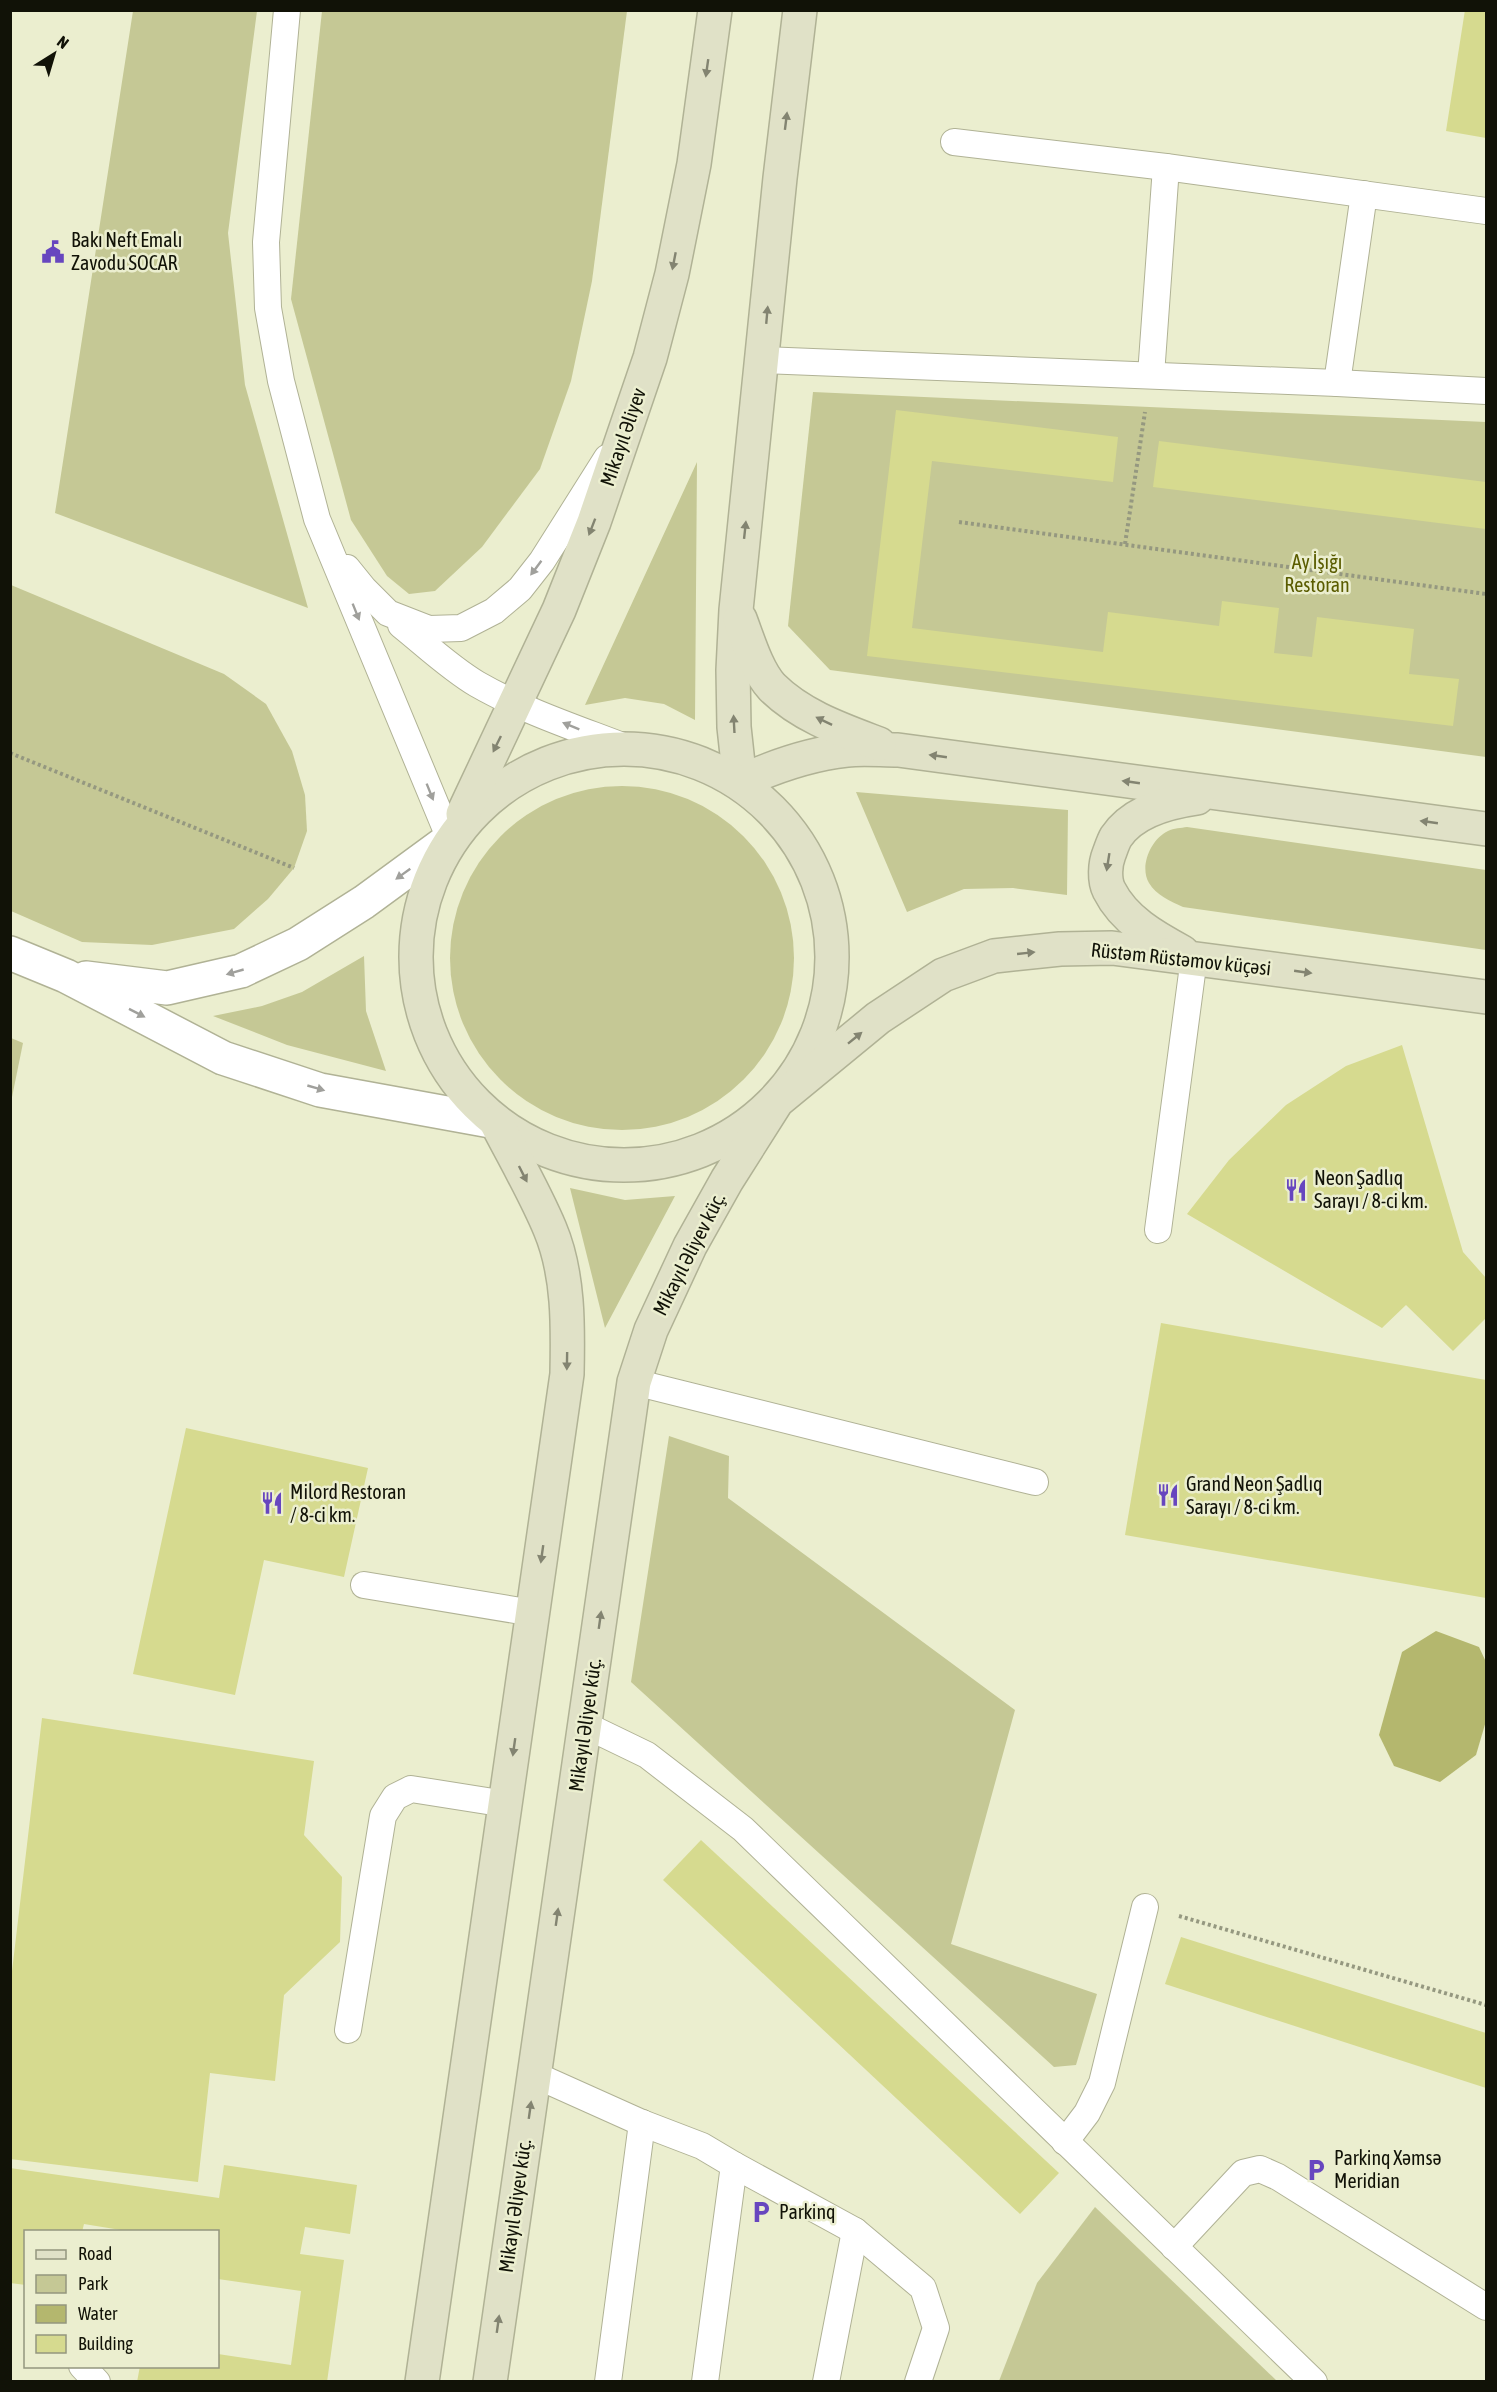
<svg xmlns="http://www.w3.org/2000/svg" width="1497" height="2392" viewBox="0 0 1497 2392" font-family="'Asap Condensed',sans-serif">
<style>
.green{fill:#c5c895}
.water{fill:#b4b76e}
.building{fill:#d6da8f}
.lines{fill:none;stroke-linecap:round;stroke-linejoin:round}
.service-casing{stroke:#b0b295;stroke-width:28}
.tertiary-casing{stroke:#b0b295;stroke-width:36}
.secondary-casing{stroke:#b0b295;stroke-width:36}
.path{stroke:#959880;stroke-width:4;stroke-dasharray:3 3;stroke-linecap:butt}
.service{stroke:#fff;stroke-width:26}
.tertiary{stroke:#fff;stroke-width:33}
.secondary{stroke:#e0e1c7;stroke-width:33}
.oneway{fill:#838471}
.oneway2{fill:#a0a09c}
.labels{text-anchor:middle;stroke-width:5;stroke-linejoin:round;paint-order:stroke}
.poi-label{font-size:20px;fill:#111207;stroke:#ebeecf;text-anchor:start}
.street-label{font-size:20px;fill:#111207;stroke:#ebeecf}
.park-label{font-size:20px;fill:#5a5c00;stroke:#ebeecf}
</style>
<rect width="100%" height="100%" fill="#ebeecf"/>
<g class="green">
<path d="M133 11H257L228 233 245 385 308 608 55 513Z"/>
<path d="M322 11H627L592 281 571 381 540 469 482 547 435 591 409 594 387 576 351 520 291 299Z"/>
<path d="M813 392 1486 422V757L830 670 788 626Z"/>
<path d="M697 462 695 720 664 704 625 698 585 705Z"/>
<path d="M11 585 224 674 266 704 292 751 305 795 307 831 294 868 268 899 234 929 152 945 82 942 11 911Z"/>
<circle cx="622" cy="958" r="172"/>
<path d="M856 792 1068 810 1067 895 1013 888 964 889 907 912Z"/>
<path d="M1187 827 1486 870V950L1183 907C1170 901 1156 895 1149 883 1139 866 1151 839 1168 831 1174 828 1181 828 1187 827Z"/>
<path d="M364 956 366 1011 386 1071 287 1045 213 1016 262 1006 302 992Z"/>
<path d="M11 1038 23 1043 11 1102Z"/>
<path d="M570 1188 625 1200 675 1196 605 1328Z"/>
<path d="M669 1436 729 1456 728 1498 1015 1710 951 1944 1097 1994 1076 2065 1054 2067 631 1682Z"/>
<path d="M1095 2207 1277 2381H999L1037 2283Z"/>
</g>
<path class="water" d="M1436 1631 1479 1647 1486 1662V1721L1476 1755 1440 1782 1394 1766 1379 1735 1402 1652Z"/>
<g class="building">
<path d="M1465 10H1486V138L1446 131Z"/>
<path d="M896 410 1118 437 1113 482 932 461 912 628 1103 652 1108 612 1219 626 1222 601 1279 608 1274 653 1312 657 1317 617 1414 629 1409 674 1459 679 1453 726 867 656Z"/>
<path d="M1159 441 1486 482V529L1153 487Z"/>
<path d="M1402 1045 1463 1252 1486 1278V1318L1453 1351 1406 1305 1382 1328 1187 1214 1229 1160 1286 1105 1346 1066Z"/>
<path d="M1161 1323 1486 1380V1598L1125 1535Z"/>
<path d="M186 1428 368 1468 344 1577 264 1560 235 1695 133 1674Z"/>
<path d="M42 1718 314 1761 304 1835 342 1877 340 1942 284 1995 275 2081 210 2073 198 2182 10 2159V1988Z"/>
<path d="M701 1840 1059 2173 1020 2214 663 1880Z"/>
<path d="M1181 1937 1486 2033V2088L1165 1984Z"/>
<path d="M224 2165 357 2185 350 2234 305 2227 300 2254 344 2260 327 2382H137L140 2366H218V2354L291 2365 301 2291 218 2279V2232H133L84 2224 82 2232H26V2285L10 2283V2168L219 2198Z"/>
</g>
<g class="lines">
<g class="service-casing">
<g id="service">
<path d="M287 10 266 242 268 308 281 381 317 519 450 839"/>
<path d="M954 142 1166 167 1486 211"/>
<path d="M763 360 1337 383 1486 391"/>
<path d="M1151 375 1166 167"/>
<path d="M1337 383 1364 194"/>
<path d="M347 568 364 589 388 613 429 629 461 628 494 611 520 589 542 561 607 458"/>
<path d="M401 625C426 645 450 668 477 684 524 711 576 728 625 747"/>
<path d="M1158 1230 1194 958"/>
<path d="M634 1382 1035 1482"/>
<path d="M364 1585 533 1613"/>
<path d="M585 1725 647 1755 743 1829 1314 2382"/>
<path d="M348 2030 383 1816 395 1797 411 1789 506 1804"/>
<path d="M535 2075 642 2123 702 2146 734 2165 705 2382"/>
<path d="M1065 2142 1087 2113 1102 2083 1145 1907"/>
<path d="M734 2165 855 2231 923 2288 936 2328 918 2382"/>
<path d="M1174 2247 1243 2173 1260 2169 1278 2177 1486 2307"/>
<path d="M82 2366 97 2382"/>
<path d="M608 2382 642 2123"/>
<path d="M826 2382 855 2231"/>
</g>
</g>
<g class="tertiary-casing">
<g id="tertiary">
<path d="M10 953 66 976 223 1058 320 1090 496 1122"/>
<path d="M86 978 167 988 241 971 298 944 364 902 450 839"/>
</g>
</g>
<g class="secondary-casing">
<g id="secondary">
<path d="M800 10 780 178 736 610 733 670 734 727 740 782C775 766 809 754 847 750 863 748 881 750 898 750L1486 829"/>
<path d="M740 619C748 640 757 671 772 687 801 716 842 730 879 744"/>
<circle cx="624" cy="957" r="208"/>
<path d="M463 814 559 610 594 522 650 358 672 274 694 164 715 10"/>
<path d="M1182 952C1154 937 1124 920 1109 890 1104 880 1105 864 1109 854 1111 849 1113 842 1116 837 1133 811 1169 802 1197 798"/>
<path d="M422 2382 567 1374C568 1327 569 1274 550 1229 535 1193 514 1157 496 1122"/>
<path d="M490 2382 634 1382 651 1330 690 1246 727 1180 777 1101 878 1018 943 975 994 956 1060 949 1112 948 1486 997"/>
</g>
</g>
<g class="path">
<path d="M959 522 1486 594"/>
<path d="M1125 544 1145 412"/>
<path d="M10 753 294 868"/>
<path d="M1179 1916 1486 2005"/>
</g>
<use href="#service" class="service"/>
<use href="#tertiary" class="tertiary"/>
<use href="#secondary" class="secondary"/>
</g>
<defs><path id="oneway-solid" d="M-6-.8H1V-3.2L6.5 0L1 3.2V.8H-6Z" transform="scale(1.5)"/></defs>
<g class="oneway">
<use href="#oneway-solid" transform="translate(707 68) rotate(98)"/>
<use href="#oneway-solid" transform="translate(786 121) rotate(-83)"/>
<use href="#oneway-solid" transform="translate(674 261) rotate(101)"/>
<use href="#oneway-solid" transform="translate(767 315) rotate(-85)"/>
<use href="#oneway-solid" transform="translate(592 527) rotate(111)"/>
<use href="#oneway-solid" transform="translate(745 530) rotate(-84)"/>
<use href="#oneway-solid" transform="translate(824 721) rotate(-154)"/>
<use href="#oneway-solid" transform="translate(734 724) rotate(-93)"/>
<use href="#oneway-solid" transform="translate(497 744) rotate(116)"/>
<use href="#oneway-solid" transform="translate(938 756) rotate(-172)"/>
<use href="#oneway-solid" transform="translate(1131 782) rotate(-172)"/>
<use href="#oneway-solid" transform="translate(1429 822) rotate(-172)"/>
<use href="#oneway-solid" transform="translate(1108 862) rotate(99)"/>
<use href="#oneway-solid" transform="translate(1026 953) rotate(-6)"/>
<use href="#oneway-solid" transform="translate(1303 972) rotate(8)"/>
<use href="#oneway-solid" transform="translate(855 1038) rotate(-39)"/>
<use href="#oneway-solid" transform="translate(523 1174) rotate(63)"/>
<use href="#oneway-solid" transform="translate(567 1361) rotate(91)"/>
<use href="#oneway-solid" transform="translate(542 1554) rotate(98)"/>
<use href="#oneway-solid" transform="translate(600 1620) rotate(-82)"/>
<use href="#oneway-solid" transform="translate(514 1747) rotate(98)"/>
<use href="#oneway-solid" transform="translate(557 1917) rotate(-82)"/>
<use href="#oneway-solid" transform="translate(530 2110) rotate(-82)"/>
<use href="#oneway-solid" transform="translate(498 2324) rotate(-82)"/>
</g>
<g class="oneway2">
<use href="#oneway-solid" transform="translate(536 568) rotate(127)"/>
<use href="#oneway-solid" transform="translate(356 612) rotate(68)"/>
<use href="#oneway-solid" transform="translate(571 726) rotate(-158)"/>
<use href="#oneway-solid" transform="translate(430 792) rotate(68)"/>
<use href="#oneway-solid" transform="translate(403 874) rotate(144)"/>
<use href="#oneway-solid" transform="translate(235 972) rotate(164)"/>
<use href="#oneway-solid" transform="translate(137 1013) rotate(27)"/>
<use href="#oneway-solid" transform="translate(316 1088) rotate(16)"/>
</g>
<defs>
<g id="civic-bare" transform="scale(1.8)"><path d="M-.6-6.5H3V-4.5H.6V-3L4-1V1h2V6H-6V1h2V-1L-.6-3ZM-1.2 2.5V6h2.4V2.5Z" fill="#6746bf" stroke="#ebeecf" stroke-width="2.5" paint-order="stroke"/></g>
<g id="restaurant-bare" transform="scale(1.8)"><path d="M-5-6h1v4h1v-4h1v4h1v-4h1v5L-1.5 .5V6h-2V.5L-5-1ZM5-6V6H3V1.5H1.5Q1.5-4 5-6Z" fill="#6746bf" stroke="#ebeecf" stroke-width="2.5" paint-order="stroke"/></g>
<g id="parking-bare" transform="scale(1.8)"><path d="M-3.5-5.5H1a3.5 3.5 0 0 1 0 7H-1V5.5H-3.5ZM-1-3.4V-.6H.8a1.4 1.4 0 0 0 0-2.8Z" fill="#6746bf" stroke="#ebeecf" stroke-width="2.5" paint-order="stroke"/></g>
</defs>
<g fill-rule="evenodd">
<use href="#civic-bare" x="53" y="252"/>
<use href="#restaurant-bare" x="1296" y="1190"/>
<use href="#restaurant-bare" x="1168" y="1495"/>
<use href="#restaurant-bare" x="272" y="1503"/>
<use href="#parking-bare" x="1316" y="2170"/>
<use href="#parking-bare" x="761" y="2212"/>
</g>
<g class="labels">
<g class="poi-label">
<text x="71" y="247">Bakı Neft Emalı<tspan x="71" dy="23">Zavodu SOCAR</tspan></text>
<text x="1314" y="1185">Neon Şadlıq<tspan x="1314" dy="23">Sarayı / 8-ci km.</tspan></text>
<text x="1186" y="1491">Grand Neon Şadlıq<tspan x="1186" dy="23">Sarayı / 8-ci km.</tspan></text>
<text x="290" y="1499">Milord Restoran<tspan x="290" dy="23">/ 8-ci km.</tspan></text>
<text x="1334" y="2165">Parkinq Xəmsə<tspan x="1334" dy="23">Meridian</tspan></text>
<text x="779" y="2219">Parkinq</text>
</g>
<g class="street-label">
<text transform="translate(623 437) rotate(-71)" y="7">Mikayıl Əliyev</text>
<text transform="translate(1181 959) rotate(6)" y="7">Rüstəm Rüstəmov küçəsi</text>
<text transform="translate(689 1254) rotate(-63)" y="7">Mikayıl Əliyev küç.</text>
<text transform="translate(585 1725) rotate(-82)" y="7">Mikayıl Əliyev küç.</text>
<text transform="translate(515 2206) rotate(-82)" y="7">Mikayıl Əliyev küç.</text>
</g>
<g class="park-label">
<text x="1317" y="569">Ay İşığı<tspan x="1317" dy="23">Restoran</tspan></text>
</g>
</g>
<rect width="1497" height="2392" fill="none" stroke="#111207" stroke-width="24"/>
<rect x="24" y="2230" width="195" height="138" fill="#ebeecf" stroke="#94967f" stroke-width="1.5"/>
<rect x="36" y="2250" width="30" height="9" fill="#e0e1c7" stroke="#94967f" stroke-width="1.5"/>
<text x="78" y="2260" font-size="18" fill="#111207">Road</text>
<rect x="36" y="2275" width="30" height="18" fill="#c5c895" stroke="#94967f" stroke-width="1.5"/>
<text x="78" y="2290" font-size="18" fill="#111207">Park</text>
<rect x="36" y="2305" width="30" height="18" fill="#b4b76e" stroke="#94967f" stroke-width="1.5"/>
<text x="78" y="2320" font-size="18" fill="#111207">Water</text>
<rect x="36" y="2335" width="30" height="18" fill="#d6da8f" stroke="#94967f" stroke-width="1.5"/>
<text x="78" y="2350" font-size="18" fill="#111207">Building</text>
<g transform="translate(54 54) rotate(37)" stroke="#ebeecf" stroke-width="4.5" paint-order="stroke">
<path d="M0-4.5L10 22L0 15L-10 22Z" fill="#111207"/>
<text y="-9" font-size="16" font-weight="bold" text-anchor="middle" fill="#111207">N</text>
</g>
</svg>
